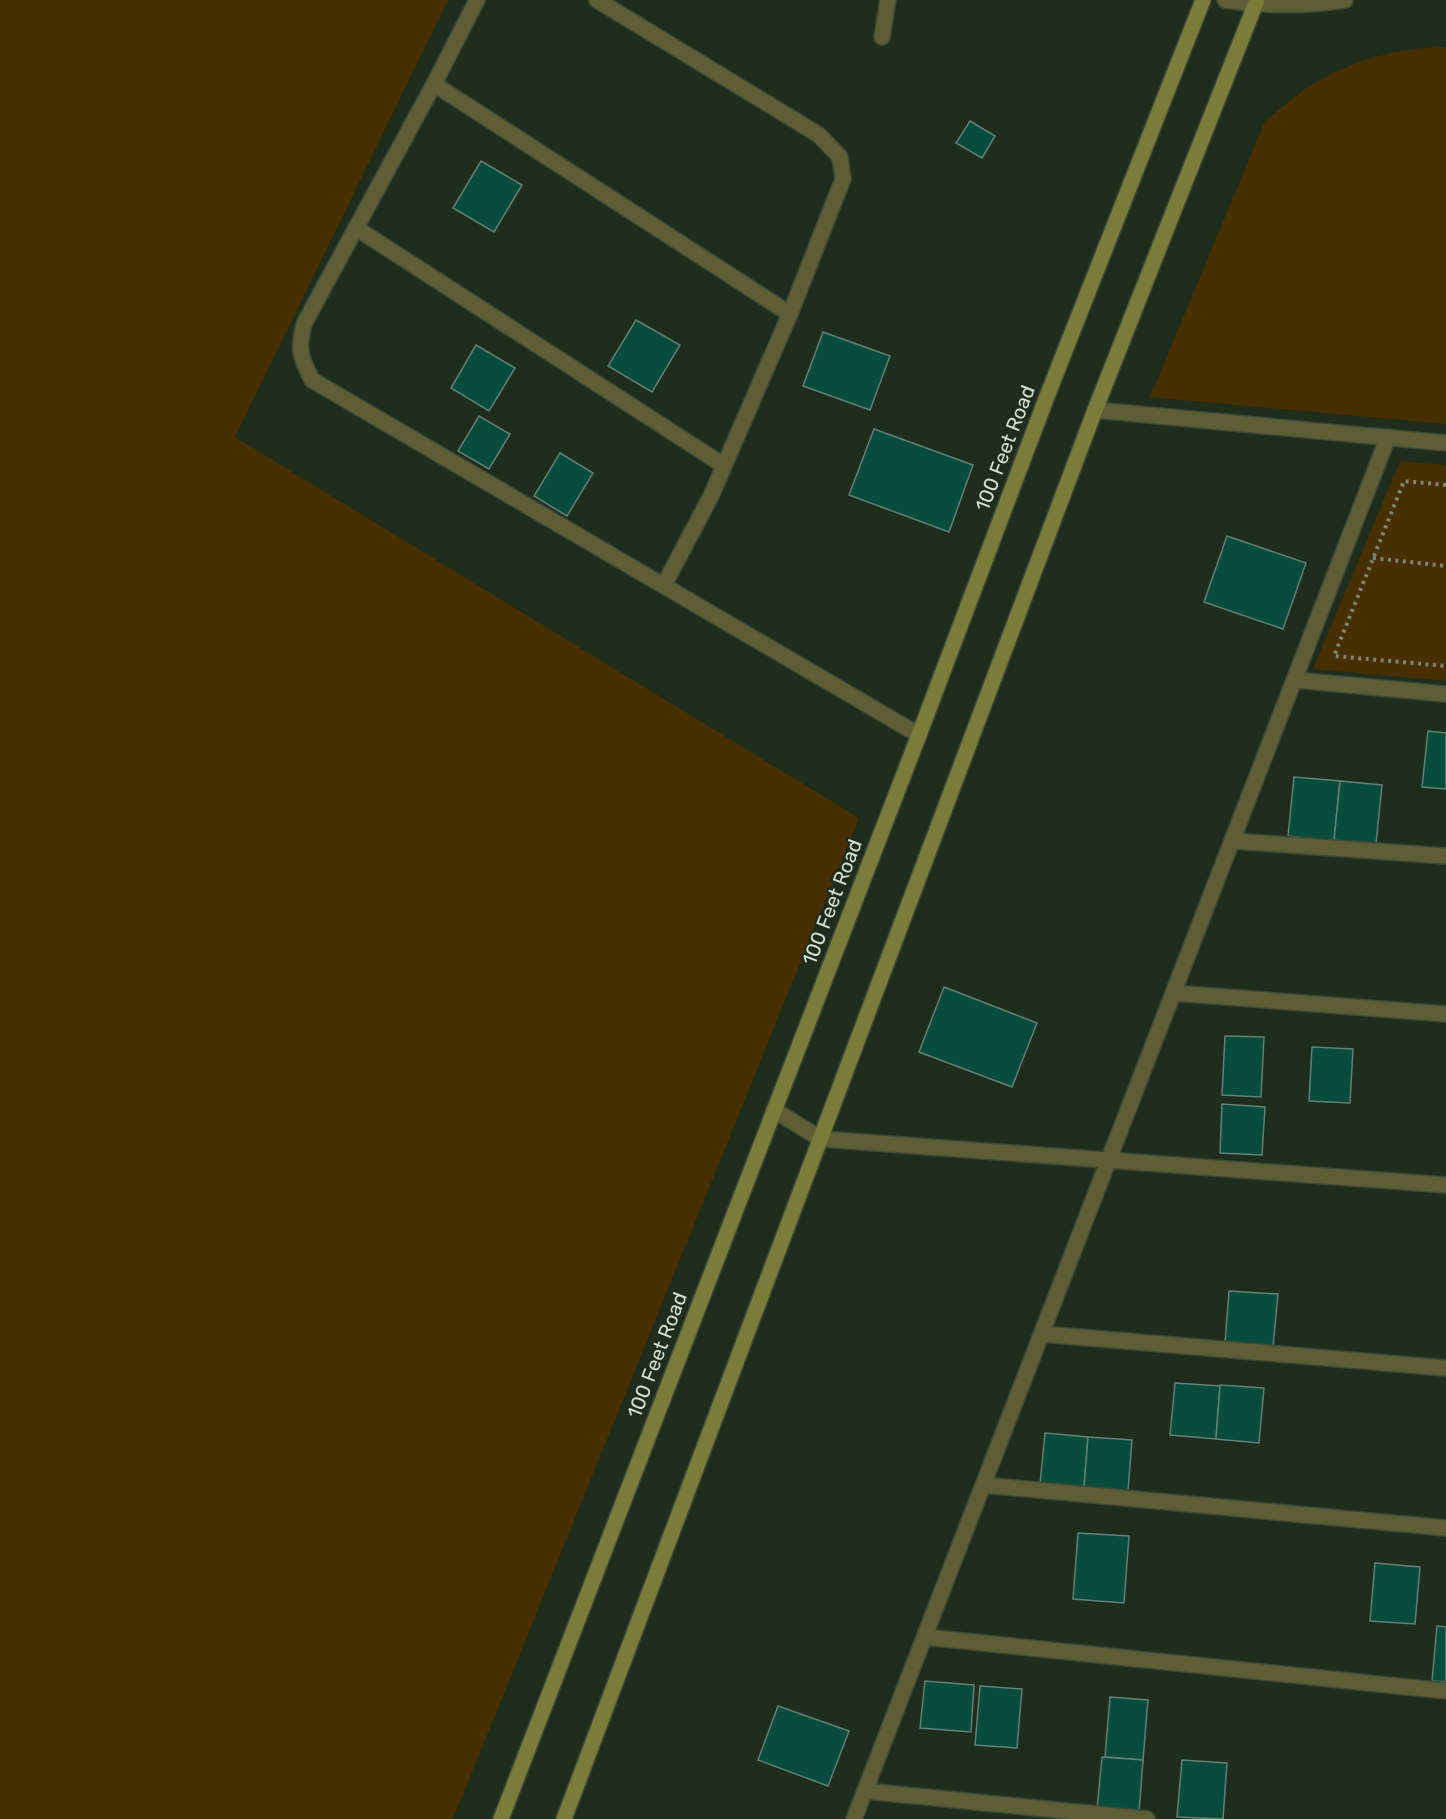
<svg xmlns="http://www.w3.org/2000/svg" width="1446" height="1819" viewBox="0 0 1446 1819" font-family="Rubik,sans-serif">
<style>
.green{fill:#472f00}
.building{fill:#084c3c;stroke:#648076;stroke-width:1.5}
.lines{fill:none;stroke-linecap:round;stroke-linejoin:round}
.minor-casing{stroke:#3c4939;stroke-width:18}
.tertiary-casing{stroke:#3c4939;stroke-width:18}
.secondary-casing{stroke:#3c4939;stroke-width:18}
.path{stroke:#7b8678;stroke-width:4;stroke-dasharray:3 4.5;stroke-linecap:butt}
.minor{stroke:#5d5e36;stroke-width:15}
.tertiary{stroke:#5d5e36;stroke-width:15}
.secondary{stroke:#7b7b3a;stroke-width:15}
.labels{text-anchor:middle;stroke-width:4.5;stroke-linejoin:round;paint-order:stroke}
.street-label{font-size:20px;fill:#d6dfd4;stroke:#1f2d1c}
</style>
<rect width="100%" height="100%" fill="#1f2d1c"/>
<g class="green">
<path d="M0 0H448L235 437 859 818 453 1819H0Z"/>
<path d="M1446 47V424L1150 397 1265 121 1306 88 1329 75 1358 62 1390 53 1422 48Z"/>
<path d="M1400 461 1446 465V681L1313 669Z"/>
</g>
<g class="building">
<path d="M970 121 995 136 982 158 956 143Z"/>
<path d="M481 161 522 185 494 232 453 208Z"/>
<path d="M636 320 680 345 652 392 608 366Z"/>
<path d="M823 332 890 356 870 410 803 386Z"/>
<path d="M476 345 515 368 489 411 451 388Z"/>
<path d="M479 416 510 434 489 469 458 451Z"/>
<path d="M874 429 973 465 949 532 849 495Z"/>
<path d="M560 453 593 473 567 516 534 496Z"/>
<path d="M1227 536 1306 563 1283 629 1204 602Z"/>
<path d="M1428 731 1446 733V789L1422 787Z"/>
<path d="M1294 777 1340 781 1334 841 1288 836Z"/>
<path d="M1340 781 1382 785 1376 844 1334 840Z"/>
<path d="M944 987 1037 1023 1012 1087 919 1052Z"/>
<path d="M1225 1036 1264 1037 1261 1097 1222 1095Z"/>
<path d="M1312 1047 1353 1049 1350 1103 1309 1101Z"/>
<path d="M1222 1104 1265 1107 1262 1155 1220 1153Z"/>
<path d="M1229 1291 1278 1294 1273 1347 1225 1343Z"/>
<path d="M1175 1383 1220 1386 1216 1439 1170 1435Z"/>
<path d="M1220 1385 1264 1388 1259 1443 1216 1439Z"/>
<path d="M1045 1433 1088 1437 1084 1487 1040 1484Z"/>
<path d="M1088 1437 1132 1440 1128 1491 1084 1487Z"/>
<path d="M1078 1533 1129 1536 1124 1603 1073 1599Z"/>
<path d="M1375 1563 1420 1567 1415 1624 1370 1621Z"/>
<path d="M1437 1626 1446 1627V1682L1432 1681Z"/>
<path d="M925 1681 974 1685 971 1732 920 1728Z"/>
<path d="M980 1686 1022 1689 1017 1748 975 1745Z"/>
<path d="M1110 1697 1148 1700 1143 1760 1105 1757Z"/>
<path d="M778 1706 849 1731 828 1786 758 1760Z"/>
<path d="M1102 1757 1143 1760 1139 1813 1097 1810Z"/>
<path d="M1182 1760 1227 1763 1223 1819 1177 1817Z"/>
</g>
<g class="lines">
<g class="minor-casing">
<g id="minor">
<path d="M477 0 434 84 305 322C297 347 300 357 312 380L919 735"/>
<path d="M597 0 819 135 840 157 843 179 790 314 711 496 664 585"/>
<path d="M882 37 888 0"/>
<path d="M434 84 790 314"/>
<path d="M356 228 723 465"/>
<path d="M1095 410 1446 443"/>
<path d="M1295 680 1446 694"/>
<path d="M1233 841 1446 856"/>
<path d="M1174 993 1446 1014"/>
<path d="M774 1110 821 1139 1446 1185"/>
<path d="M1042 1334 1446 1368"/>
<path d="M984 1485 1446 1528"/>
<path d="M925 1637 1446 1691"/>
<path d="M865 1791 1147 1819"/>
<path d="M854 1819 1388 437"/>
</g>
</g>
<g class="tertiary-casing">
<path id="tertiary" d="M1225 0C1264 6 1306 6 1345 0"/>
</g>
<g class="secondary-casing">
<g id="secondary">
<path d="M501 1819 919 735 1046 399 1203 0"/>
<path d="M564 1819 1095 410 1257 0"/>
</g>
</g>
<g class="path">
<path d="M1446 485 1404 481 1334 656 1446 666"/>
<path d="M1373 558 1446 566"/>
</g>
<use href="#minor" class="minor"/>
<use href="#tertiary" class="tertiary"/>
<use href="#secondary" class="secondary"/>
</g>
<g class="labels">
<g class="street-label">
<text transform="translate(1005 448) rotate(-69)" y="7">100 Feet Road</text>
<text transform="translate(832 902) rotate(-69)" y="7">100 Feet Road</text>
<text transform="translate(657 1355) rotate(-69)" y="7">100 Feet Road</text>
</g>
</g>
</svg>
